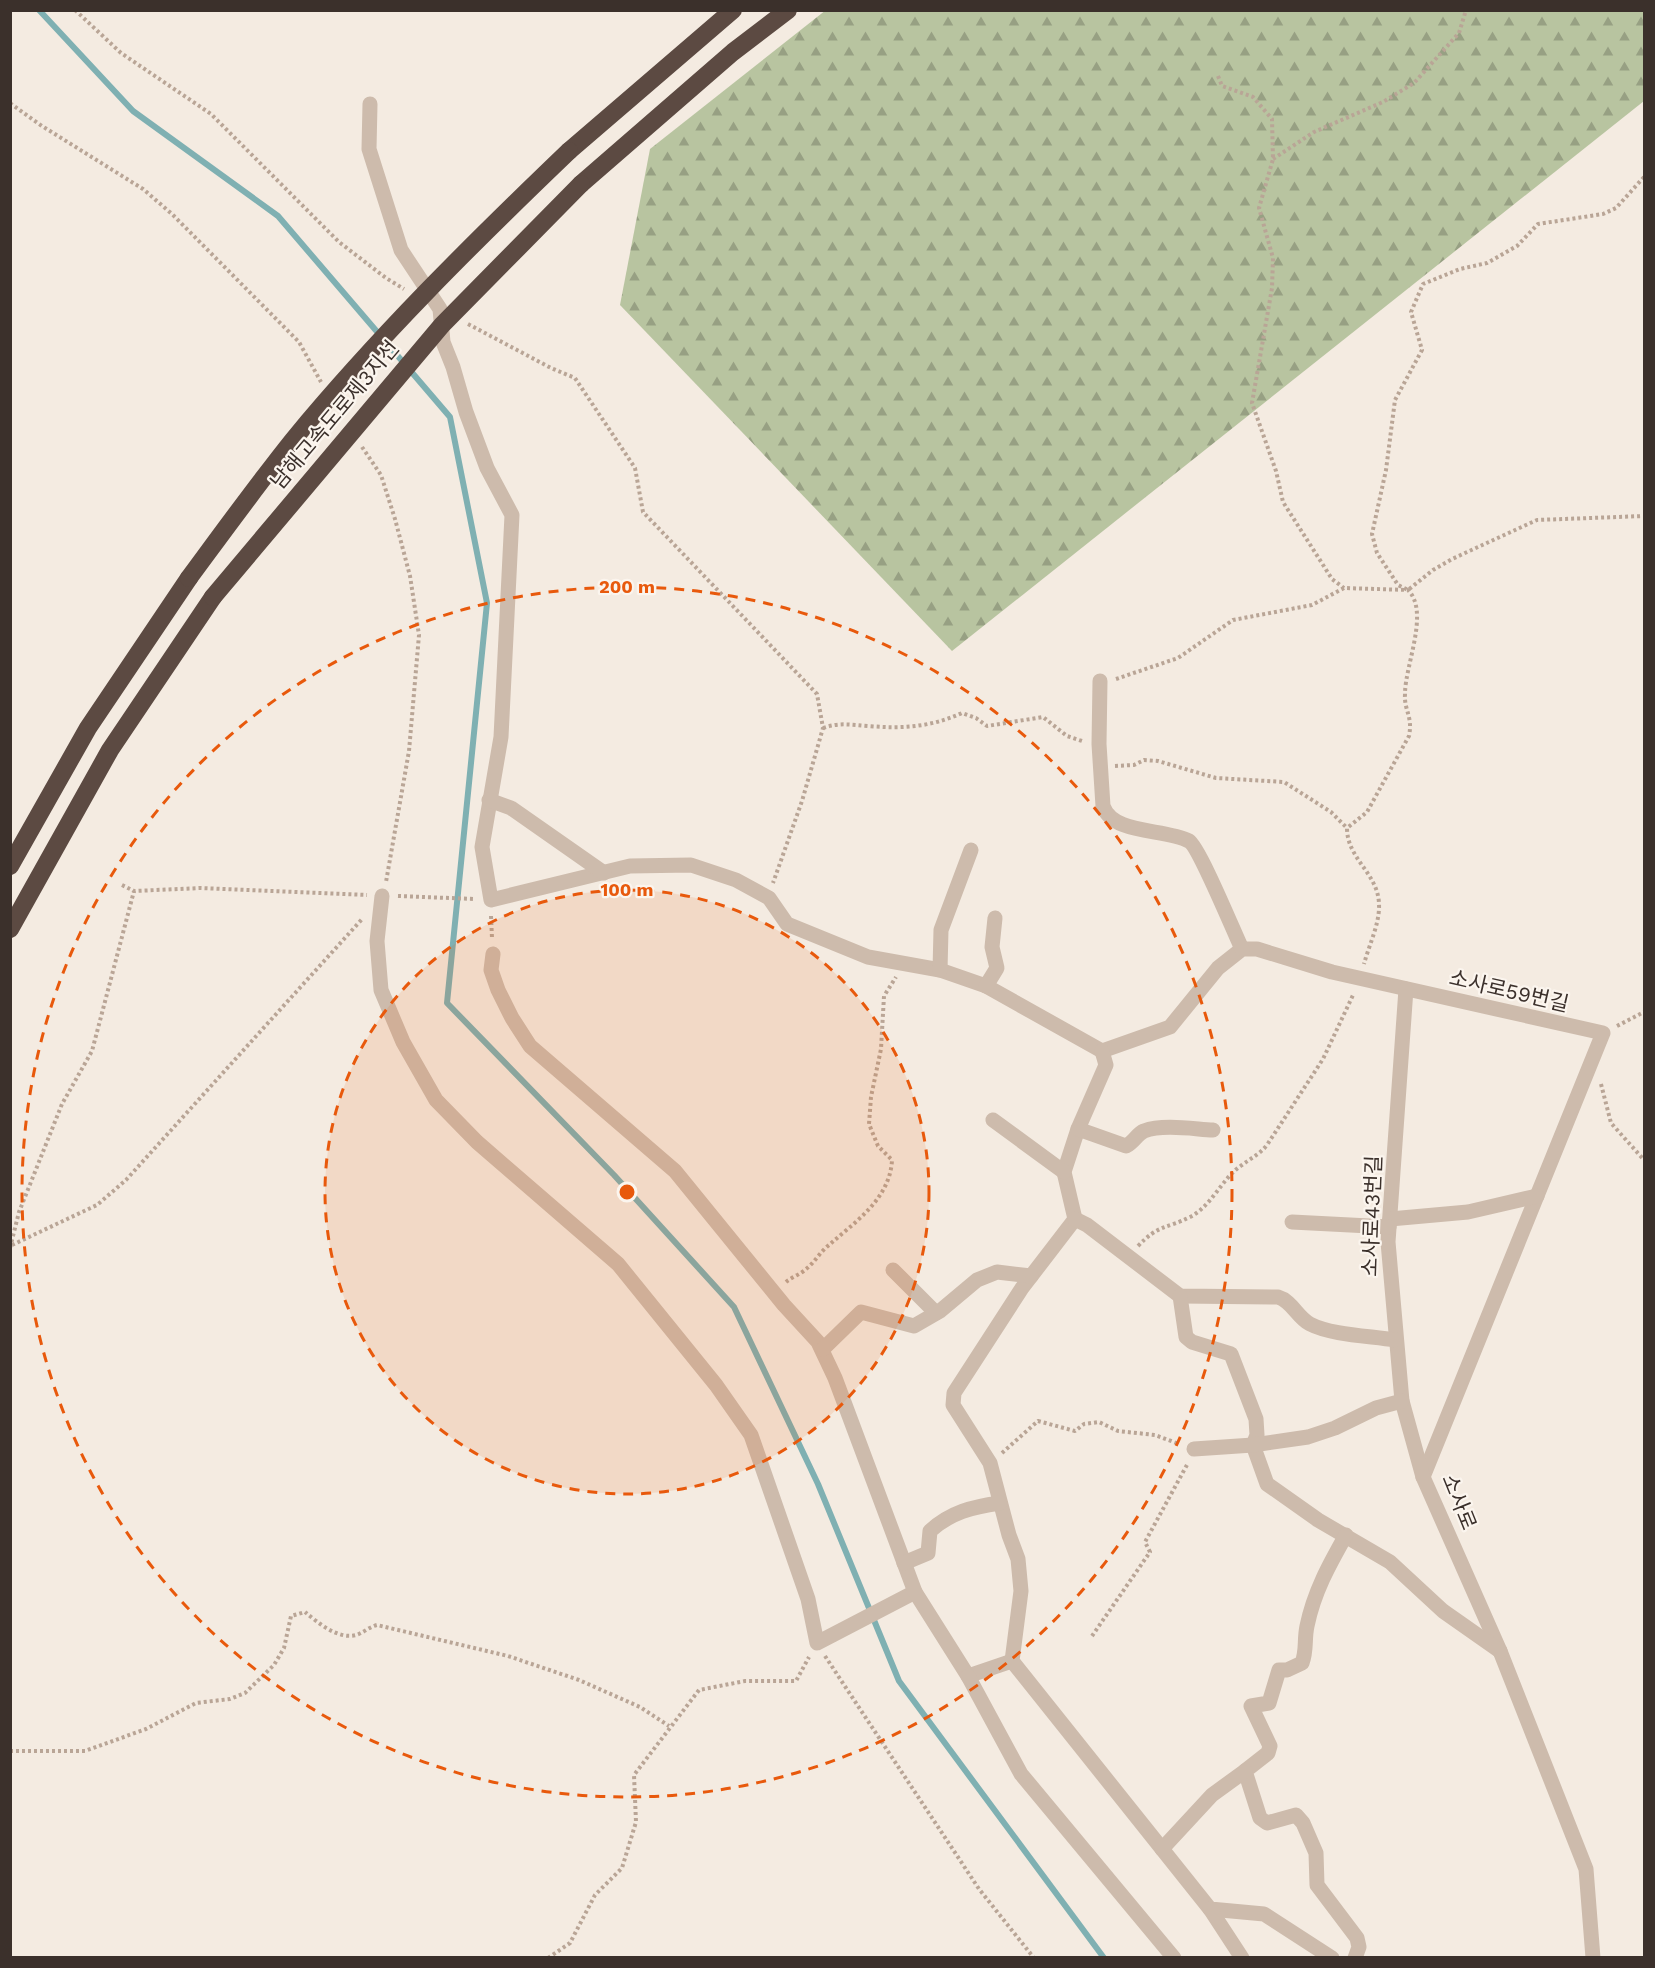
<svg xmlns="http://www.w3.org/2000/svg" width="1655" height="1968" viewBox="0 0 1655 1968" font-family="'Work Sans','Noto Sans KR',sans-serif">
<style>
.forest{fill:url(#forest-firs)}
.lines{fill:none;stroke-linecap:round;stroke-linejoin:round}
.stream{stroke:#7fb0b2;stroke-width:6}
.path{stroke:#b9a596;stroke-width:4;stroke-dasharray:3 3;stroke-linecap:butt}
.minor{stroke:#cdbbac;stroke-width:15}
.highway{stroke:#5c4a42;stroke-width:18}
.highway-bridge{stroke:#5c4a42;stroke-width:18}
.ring{fill:none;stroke:#e8590c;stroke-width:3;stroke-dasharray:10 8}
.labels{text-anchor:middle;stroke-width:4.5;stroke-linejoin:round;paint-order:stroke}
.street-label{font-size:21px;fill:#3b302b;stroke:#fbf5ee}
.centre{fill:#e8590c;stroke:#fbf5ee;stroke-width:3}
.ring-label{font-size:18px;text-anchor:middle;font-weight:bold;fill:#e8590c;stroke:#fbf5ee;stroke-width:4.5;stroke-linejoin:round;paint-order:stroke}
</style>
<defs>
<pattern id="forest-firs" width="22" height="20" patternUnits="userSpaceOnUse" patternTransform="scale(1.5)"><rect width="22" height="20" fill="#b8c4a0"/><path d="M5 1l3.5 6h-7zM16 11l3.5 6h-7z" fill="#97a083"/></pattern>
</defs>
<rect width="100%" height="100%" fill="#f4ebe1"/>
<path class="forest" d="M826 10 1644 11V101L952 651 620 305 650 149Z"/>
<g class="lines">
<path class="stream" d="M39 10 133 111 278 216 450 417 487 603 447 1003 614 1175 734 1307 818 1484 899 1681 1104 1958"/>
<g class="path">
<path d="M75 10 121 53 211 114 339 242 386 278 404 289"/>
<path d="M1218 76 1222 86 1253 97 1272 119 1273 159 1259 208 1273 258 1272 288 1252 403 1276 471 1283 502 1332 579 1344 588"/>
<path d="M10 103 42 126 143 189 172 214 299 342 321 382"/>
<path d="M1273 159 1314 132 1383 102 1414 83 1459 33 1466 10"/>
<path d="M1644 177 1616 208 1603 214 1538 224 1517 246 1487 263 1460 269 1423 284 1411 312 1422 350 1395 400 1386 470 1372 534 1377 553 1398 585 1408 590 1433 570 1452 559 1537 520 1644 516"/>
<path d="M468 324 551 368 575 378 635 468 643 512 817 694 823 728 802 801 773 883"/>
<path d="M362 447 381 475 395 519 410 576 419 635 409 751 386 882"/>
<path d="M1116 679 1178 658 1233 620 1312 605 1344 588 1408 590C1430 612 1405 665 1405 694 1404 711 1413 716 1409 736L1367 812 1347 828C1347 859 1378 873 1379 904 1380 923 1369 945 1364 964"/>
<path d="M823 728C840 722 852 725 869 726 902 729 931 727 962 713L976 718 987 726 1043 717 1067 736 1082 741"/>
<path d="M1115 766 1134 765 1144 760 1158 761 1216 778 1284 782 1331 812 1347 828"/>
<path d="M122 885 134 891 201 888 367 895"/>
<path d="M398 896 475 899"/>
<path d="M491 916 492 938"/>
<path d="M1617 1026 1644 1012"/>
<path d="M1601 1084 1611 1123 1644 1160"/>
<path d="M12 1245 97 1205 126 1180 363 918"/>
<path d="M1138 1246C1159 1224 1166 1229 1190 1217 1212 1206 1222 1178 1242 1165 1251 1158 1259 1155 1267 1145L1323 1059 1354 993"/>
<path d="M10 1248 19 1212 62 1104 92 1051 134 891"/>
<path d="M786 1282C792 1277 801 1274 806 1269 815 1262 820 1252 829 1245 855 1222 890 1199 892 1160L878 1146 869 1124 871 1097 881 1049 884 996 896 977"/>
<path d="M1002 1453 1038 1421 1075 1431 1084 1424 1099 1422 1118 1431 1155 1435 1179 1444"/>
<path d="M1092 1636 1150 1552 1145 1542 1188 1463"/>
<path d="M825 1656 979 1889 1034 1958"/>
<path d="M10 1751H85L146 1729 196 1703 230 1699 245 1693 274 1665 284 1648 291 1616 305 1612C317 1622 338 1640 356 1635 363 1633 369 1627 377 1625L508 1656 579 1680 640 1707 669 1726"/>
<path d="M548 1958 570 1943 595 1895 622 1868 636 1822 634 1775 699 1690 745 1681H796L809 1657"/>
</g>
<g class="minor">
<path d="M370 104 369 149 401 250 440 309 443 342 453 367 466 412 487 468 512 515 501 737 482 847 491 900 630 866 691 865 736 880 769 898 787 924 868 957 940 970 986 986 1102 1051 1170 1027 1218 968 1242 949H1257L1332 972 1603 1033 1423 1477"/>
<path d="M1100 681 1099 744 1103 806C1113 835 1164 828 1189 841 1199 847 1234 932 1242 949"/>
<path d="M489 800 511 808 604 873"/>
<path d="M382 896 377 941 381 990 403 1042 436 1100 477 1142 618 1264 716 1385 751 1435 808 1599 817 1643 915 1592"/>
<path d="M493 954 491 970 498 990 512 1018 530 1046 675 1171 784 1305 818 1342 835 1378 915 1592 968 1676 1012 1661"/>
<path d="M940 970 941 930 971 850"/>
<path d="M986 986 997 968 992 947 995 918"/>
<path d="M1406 989 1388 1242 1402 1401 1423 1477 1500 1651 1586 1869 1593 1958"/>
<path d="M1102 1051 1106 1065 1078 1129 1064 1172 1075 1219 1022 1288 954 1393 953 1405 990 1463 1009 1535 1018 1559 1021 1591 1012 1661 1210 1909 1264 1914 1332 1958"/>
<path d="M993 1120 1064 1172"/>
<path d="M1078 1129 1126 1146C1134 1142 1137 1134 1144 1131 1163 1124 1193 1129 1213 1130"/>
<path d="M1075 1219 1087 1225 1180 1296 1278 1297C1292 1301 1297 1317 1310 1324 1331 1335 1371 1336 1395 1340"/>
<path d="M1390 1219 1468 1212 1537 1196"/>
<path d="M1292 1222 1389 1227"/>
<path d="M893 1270 936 1313"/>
<path d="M1180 1296 1186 1337 1192 1342 1231 1354 1256 1419 1257 1435 1253 1445 1267 1484 1318 1520 1390 1562 1443 1611 1500 1651"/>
<path d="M823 1349 861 1312 914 1326 940 1311 977 1280 997 1272 1031 1276"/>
<path d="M1194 1449 1253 1445 1308 1437 1335 1428 1376 1408 1402 1401"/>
<path d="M1346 1535C1329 1565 1314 1592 1307 1626 1304 1640 1307 1650 1302 1663L1287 1670H1279L1269 1703 1251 1706 1270 1746 1268 1753 1245 1771 1260 1818 1267 1823 1296 1815 1303 1823 1316 1853 1317 1885 1357 1938 1359 1947 1355 1958"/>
<path d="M904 1563 928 1553 930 1531C951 1512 972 1507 1000 1503"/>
<path d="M968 1676 1021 1774 1174 1958"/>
<path d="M1162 1849 1212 1795 1245 1771"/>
<path d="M1210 1909 1242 1958"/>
</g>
<g class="highway">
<path d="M569 151 733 10"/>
<path d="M581 184 733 52 788 10"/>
<path d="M10 866 88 728 189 578"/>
<path d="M10 929 110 750 213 597"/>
</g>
<g class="highway-bridge">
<path d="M189 578C223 532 257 485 293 440 378 337 473 243 569 151"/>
<path d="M213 597 442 325 581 184"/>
</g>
</g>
<circle cx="627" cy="1192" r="302" fill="#e8590c" fill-opacity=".12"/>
<g class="ring">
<circle cx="627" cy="1192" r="302"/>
<circle cx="627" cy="1192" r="605"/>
</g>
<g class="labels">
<g class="street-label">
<text transform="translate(335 415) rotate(-50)" y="7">남해고속도로제3지선</text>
<text transform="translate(1509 991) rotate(13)" y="7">소사로59번길</text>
<text transform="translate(1372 1216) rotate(-88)" y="7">소사로43번길</text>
<text transform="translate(1459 1502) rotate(68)" y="7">소사로</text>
</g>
</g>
<circle cx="627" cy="1192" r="9" class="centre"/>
<g class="ring-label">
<text x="627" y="593">200 m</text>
<text x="627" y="896">100 m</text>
</g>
<rect width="1655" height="1968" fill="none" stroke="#3b302b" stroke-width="24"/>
</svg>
